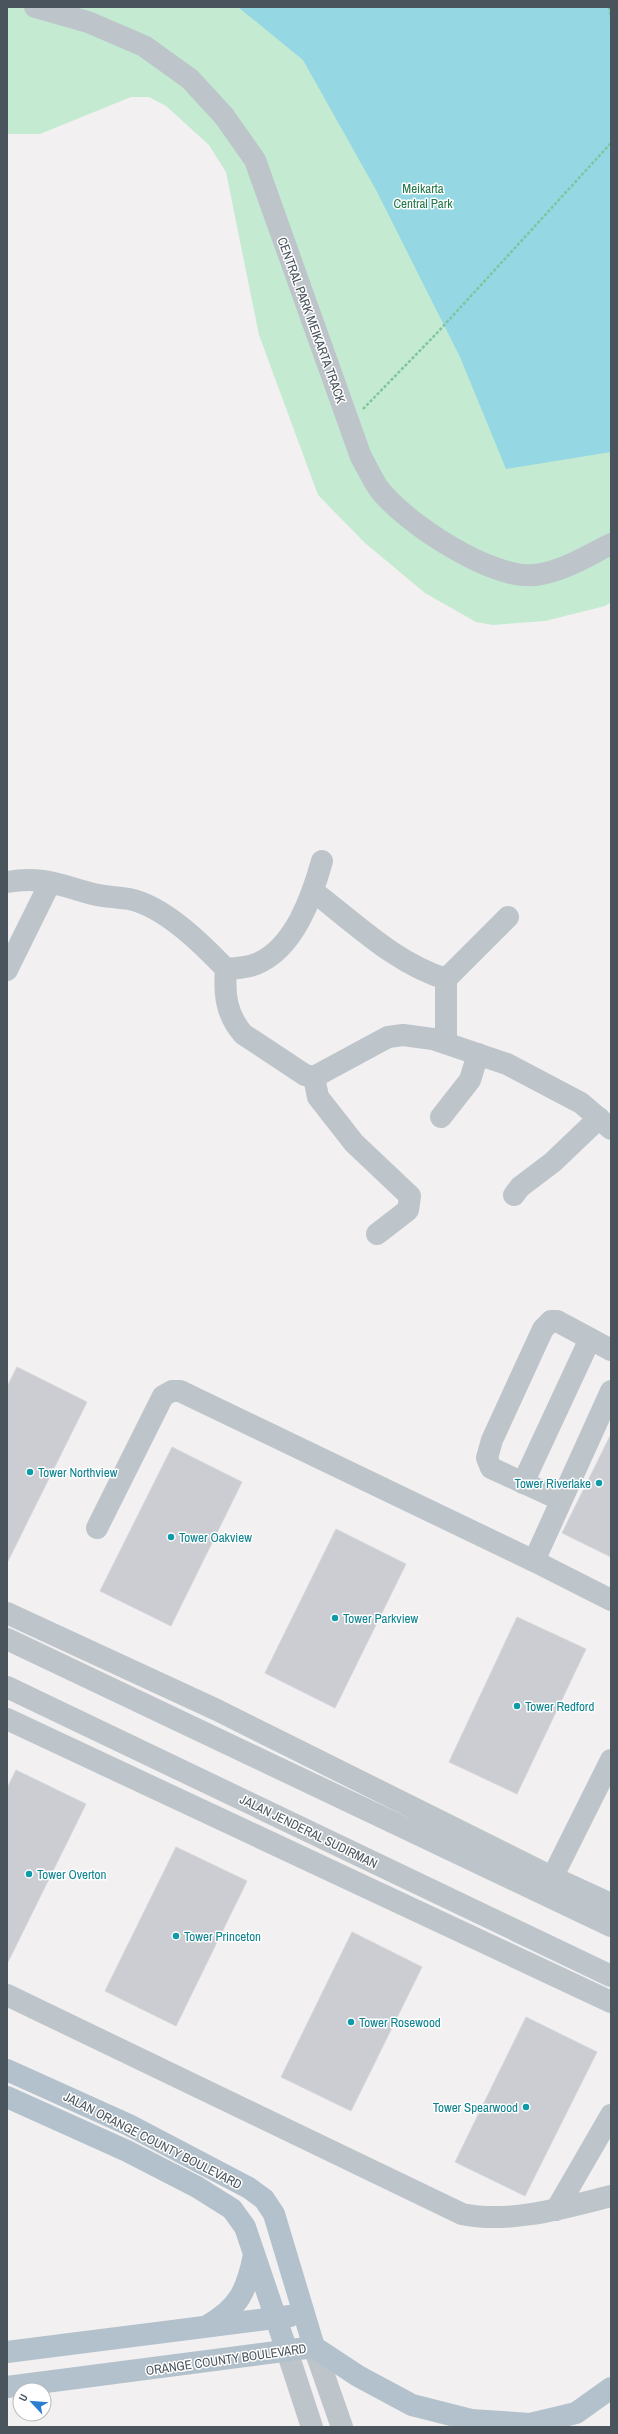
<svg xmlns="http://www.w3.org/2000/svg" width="618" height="2434" viewBox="0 0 618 2434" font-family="'Archivo Narrow',sans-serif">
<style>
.green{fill:#c4ebd1}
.water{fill:#95d7e3}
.building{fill:#cbcdd2;stroke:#d5d7db}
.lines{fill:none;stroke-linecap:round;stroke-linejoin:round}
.path{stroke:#7fc59f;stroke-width:2.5;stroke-dasharray:3 2;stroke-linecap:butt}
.minor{stroke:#bdc5cb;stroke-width:22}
.major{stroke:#b3c1cc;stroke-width:22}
.culture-dot{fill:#0f9aa8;stroke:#fff;stroke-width:1.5}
.labels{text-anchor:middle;stroke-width:3;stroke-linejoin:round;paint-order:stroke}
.park-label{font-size:13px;fill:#217647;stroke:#fff}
.street-label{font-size:13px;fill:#4a545c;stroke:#fff}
.culture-label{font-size:13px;fill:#0d838f;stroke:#fff;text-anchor:start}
</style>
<rect width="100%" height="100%" fill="#f2f0f0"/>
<path class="green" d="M7 7H611V602L605 606 545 621 493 625 476 622 425 593 365 543 318 495 259 335 226 172 209 145 166 106 149 97H131L40 134H7Z"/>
<path class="water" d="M238 7H611V452L506 469 460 357 376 190 303 60Z"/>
<g class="building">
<path d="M17 1367 87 1402 7 1563V1387Z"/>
<path d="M611 1434V1557L562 1533Z"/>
<path d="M172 1447 242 1482 171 1626 100 1591Z"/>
<path d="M336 1529 406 1564 335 1708 265 1673Z"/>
<path d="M517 1617 586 1649 517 1794 449 1762Z"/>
<path d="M16 1770 86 1804 7 1964V1788Z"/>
<path d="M176 1847 247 1881 176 2026 105 1991Z"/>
<path d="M352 1932 422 1967 351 2111 281 2077Z"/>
<path d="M526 2017 597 2052 525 2196 455 2162Z"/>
</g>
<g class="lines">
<g class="path">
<path d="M609 7 611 18"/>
<path d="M363 409 437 333 611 143"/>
</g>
<g class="minor">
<path d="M35 7 88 22 144 46 190 79 224 116 255 160 361 457C367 467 372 479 379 489 405 523 492 580 535 575 562 572 587 556 611 544"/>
<path d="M7 882C43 876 59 885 93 894 105 897 117 897 129 899 164 906 202 944 226 969 224 994 226 1014 243 1034L305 1075 314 1077 388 1037 403 1035 433 1039 507 1064 581 1103 611 1129"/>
<path d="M314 892C355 923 396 964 446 979"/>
<path d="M226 969C236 968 246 968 256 964 294 949 312 897 322 861"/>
<path d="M7 970 48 887"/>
<path d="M446 1043V979L508 917"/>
<path d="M314 1077 318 1097 354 1143 410 1196 408 1210 377 1234"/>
<path d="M441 1117 470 1080 478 1054"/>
<path d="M514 1195 520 1187 553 1162 599 1118"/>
<path d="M523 1483 590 1339"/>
<path d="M561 1500 491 1468 487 1458 492 1440 543 1329 551 1321H557L611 1350"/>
<path d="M97 1528 163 1396 172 1391H180L534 1561 611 1391"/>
<path d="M534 1561 611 1600"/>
<path d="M7 1613 217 1710 552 1877 611 1904"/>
<path d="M7 1639 611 1926"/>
<path d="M7 1687 611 1976"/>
<path d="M7 1719 611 2002"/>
<path d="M546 1890 611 1760"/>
<path d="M7 1995 462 2214C510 2224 564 2208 611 2196"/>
<path d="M556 2210 611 2115"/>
<path d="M314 2347 342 2427"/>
<path d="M287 2351 312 2427"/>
</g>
<g class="major">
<path d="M7 2070 129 2125 249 2188 264 2199 274 2214 314 2347"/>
<path d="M7 2097 127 2151 197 2187 232 2209 245 2227 287 2351"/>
<path d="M207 2326C239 2308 247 2290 254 2255"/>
<path d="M7 2352 290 2316"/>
<path d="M7 2387 314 2347 358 2376 412 2405 471 2420 530 2424 576 2413 611 2388"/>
</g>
</g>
<g class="culture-dot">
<circle cx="30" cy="1472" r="4"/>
<circle cx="599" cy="1483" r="4"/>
<circle cx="171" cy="1537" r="4"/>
<circle cx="335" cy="1618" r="4"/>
<circle cx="517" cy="1706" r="4"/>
<circle cx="29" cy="1874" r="4"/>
<circle cx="176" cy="1936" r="4"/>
<circle cx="351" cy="2022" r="4"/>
<circle cx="526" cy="2107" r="4"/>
</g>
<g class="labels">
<g class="park-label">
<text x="423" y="193">Meikarta<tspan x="423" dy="15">Central Park</tspan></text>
</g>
<g class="street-label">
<text transform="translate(312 320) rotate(70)" y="5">CENTRAL PARK MEIKARTA TRACK</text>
<text transform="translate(309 1831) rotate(26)" y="5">JALAN JENDERAL SUDIRMAN</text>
<text transform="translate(153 2140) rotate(27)" y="5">JALAN ORANGE COUNTY BOULEVARD</text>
<text transform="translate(226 2359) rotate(-8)" y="5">ORANGE COUNTY BOULEVARD</text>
</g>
<g class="culture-label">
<text x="38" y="1477">Tower Northview</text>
<text x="591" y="1488" text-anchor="end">Tower Riverlake</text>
<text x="179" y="1542">Tower Oakview</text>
<text x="343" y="1623">Tower Parkview</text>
<text x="525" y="1711">Tower Redford</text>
<text x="37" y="1879">Tower Overton</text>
<text x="184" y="1941">Tower Princeton</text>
<text x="359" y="2027">Tower Rosewood</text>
<text x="518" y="2112" text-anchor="end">Tower Spearwood</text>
</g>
</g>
<rect width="618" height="2434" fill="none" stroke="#4a545c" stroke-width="16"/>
<g transform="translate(32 2402) rotate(296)"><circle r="19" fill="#ffffff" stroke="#b7bbbe"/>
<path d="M0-3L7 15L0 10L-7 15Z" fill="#2c7cd0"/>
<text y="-6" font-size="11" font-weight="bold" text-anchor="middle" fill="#4a545c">U</text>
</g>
</svg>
